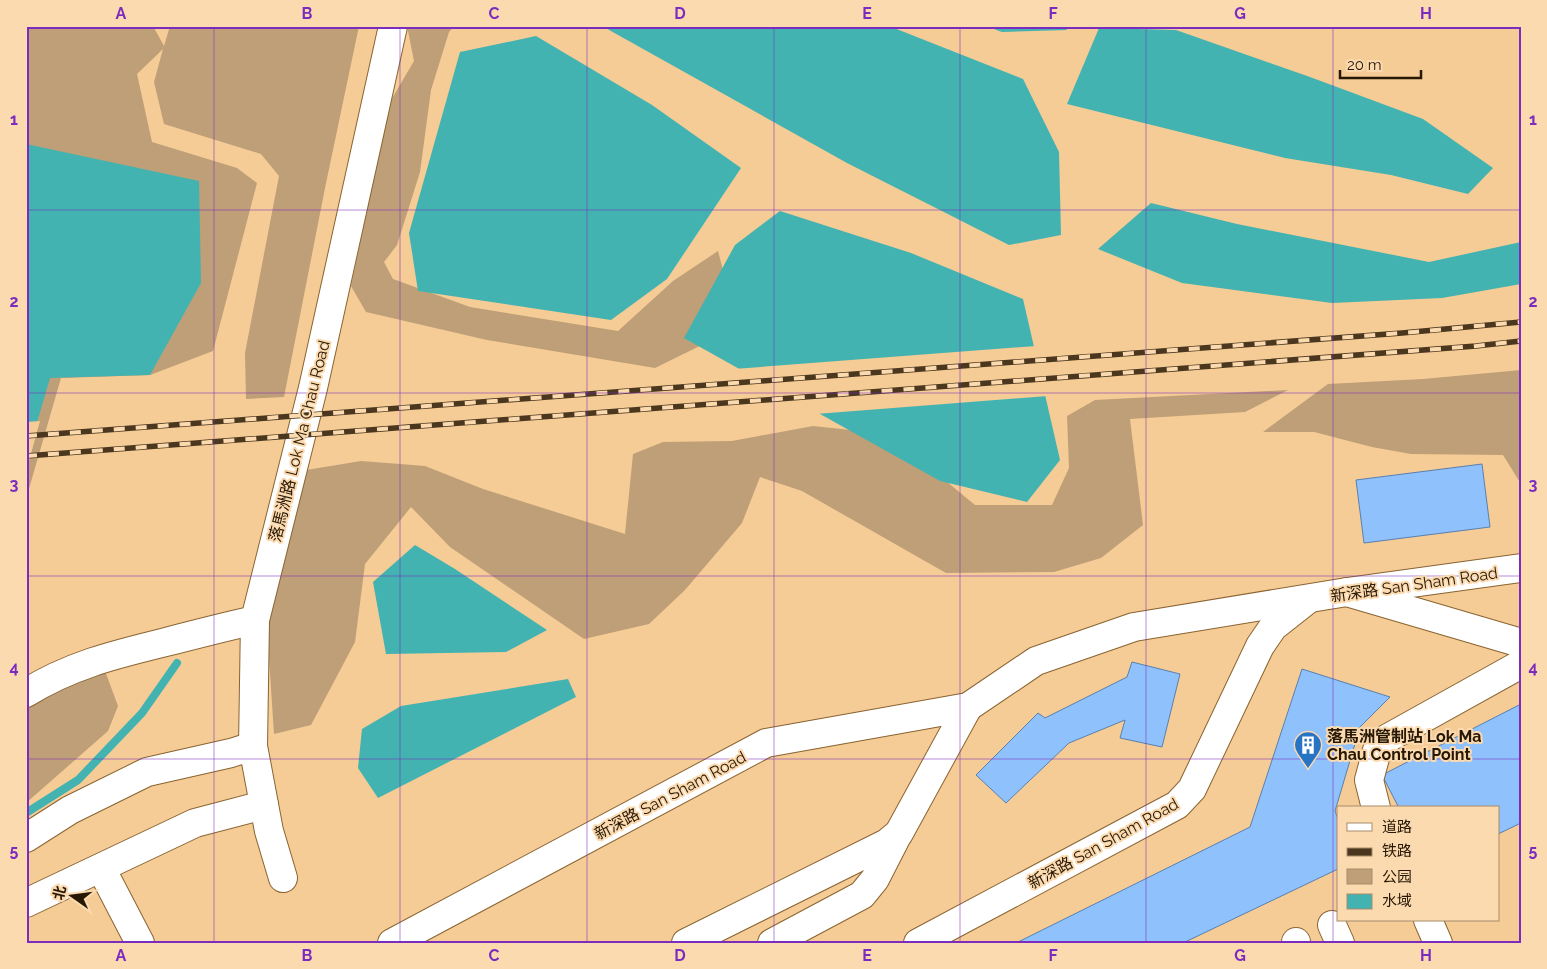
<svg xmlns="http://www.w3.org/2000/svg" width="1547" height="969" viewBox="0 0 1547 969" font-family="Raleway,'Noto Sans SC',sans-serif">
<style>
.green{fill:#be9f77}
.water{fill:#42b3b0}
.pier{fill:#f5cb96}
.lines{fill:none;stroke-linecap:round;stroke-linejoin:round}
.stream{stroke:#42b3b0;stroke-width:8}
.building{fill:#8fc1fd;stroke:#5980ae}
.minor-casing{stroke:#896431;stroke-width:30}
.major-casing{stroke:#896431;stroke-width:30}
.minor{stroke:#fff;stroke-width:28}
.major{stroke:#fff;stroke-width:28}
.rail-casing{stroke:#4a371d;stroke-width:5.5}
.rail{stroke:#fcdab0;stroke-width:4;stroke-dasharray:11;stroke-linecap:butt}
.grid{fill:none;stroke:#7b2cbf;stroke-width:1;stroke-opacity:0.55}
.labels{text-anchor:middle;stroke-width:4;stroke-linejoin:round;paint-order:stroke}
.street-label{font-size:16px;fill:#271804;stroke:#fcdab0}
.poi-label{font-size:16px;font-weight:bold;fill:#271804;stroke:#fcdab0;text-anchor:start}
.neatline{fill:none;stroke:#7b2cbf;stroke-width:2}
.grid-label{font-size:16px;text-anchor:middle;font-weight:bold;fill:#7b2cbf}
</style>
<rect width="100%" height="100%" fill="#f5cb96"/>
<g class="green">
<path d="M26 26H153L164 46 170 26H359L325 188 284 397 246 399 245 353 279 176 261 154 164 124 154 82 163 49 137 74 152 142 237 168 257 183 213 351 150 375 61 378 26 499Z"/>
<path d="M407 26H454L449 32 431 90 420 172 397 245 384 262 393 279 470 307 618 331 673 281 718 251 730 297 714 339 655 368 487 340 366 312 351 286 390 102 414 61Z"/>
<path d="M1521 370V484L1503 455 1411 454 1372 447 1314 432H1263L1328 384 1423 379Z"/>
<path d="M1288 390 1245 412 1130 419 1143 525 1101 558 1054 572 946 573 802 491 760 477 742 523 685 590 649 624 584 639 450 547 411 507 365 564 355 642 311 725 274 734 268 643 266 539 288 473 361 461 425 466 483 489 625 534 633 454 663 442 732 441 813 426 889 434 975 505H1052L1069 468 1067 416 1095 400Z"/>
<path d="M105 671 118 706 108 731 26 803V708L39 696Z"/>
</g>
<g class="water">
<path d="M602 26H889L1023 79 1059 152 1061 235 1009 245 847 163Z"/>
<path d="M986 26H1065L1067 30 1002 32Z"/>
<path d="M1099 28 1176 30 1310 77 1423 119 1493 168 1468 194 1391 175 1285 158 1067 104Z"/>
<path d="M536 36 652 105 741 168 667 279 611 320 418 291 409 233 460 52Z"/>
<path d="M26 144 199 181 201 283 150 375 50 378 26 460Z"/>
<path d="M1151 203 1237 224 1429 262 1521 242V284L1442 298 1332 303 1182 283 1098 249Z"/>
<path d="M780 211 911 253 1023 299 1060 460 1027 502 940 481 684 338 735 245Z"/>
<path d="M415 545 455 569 547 630 506 652 386 654 373 582Z"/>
<path d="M568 679 576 697 378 798 358 768 362 729 401 706Z"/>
</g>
<g class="pier">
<path d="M1036 346 1048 396 816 414 734 369Z"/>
<path d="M40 421 29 461 26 462V422Z"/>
</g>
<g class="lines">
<path class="stream" d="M26 813 78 780 142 713 177 663"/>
</g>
<g class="building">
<path d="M1482 464 1490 527 1364 543 1356 480Z"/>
<path d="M1132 662 1180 674 1162 747 1120 738 1125 720 1069 743 1006 803 976 775 1038 713 1045 718 1127 677Z"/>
<path d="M1302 669 1390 697 1360 727 1335 811 1338 819V869L1183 943H1016L1250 827Z"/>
<path d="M1521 704V823L1498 834V808H1399L1382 775Z"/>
</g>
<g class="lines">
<g class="minor-casing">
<g id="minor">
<path d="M1347 592 1521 643"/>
<path d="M26 693C69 666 113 655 162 643 193 635 224 627 255 620"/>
<path d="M1376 808 1369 780 1379 743 1521 664"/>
<path d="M26 838 70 810 147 772 231 753 253 746"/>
<path d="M101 868 140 943"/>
<path d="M283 878 269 831 253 746 255 620 313 388 393 26"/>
<path d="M26 903 195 823 264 805"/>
<path d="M1428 920 1438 943"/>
<path d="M1332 925 1340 943"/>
<path d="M1296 942V943"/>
</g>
</g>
<g class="major-casing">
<g id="major">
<path d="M392 943 766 743 968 707 1036 661 1134 627 1347 592 1521 568"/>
<path d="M686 943 887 843 899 833 968 707"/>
<path d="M772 943 862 895 875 879 898 834"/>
<path d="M918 943 1177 805 1192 789 1260 646 1273 627 1306 601"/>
</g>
</g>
<use href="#minor" class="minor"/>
<use href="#major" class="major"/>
<g class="rail-casing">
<g id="rail">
<path d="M26 436 1402 333 1521 322"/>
<path d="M26 456 1476 346 1521 341"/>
</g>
</g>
<use href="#rail" class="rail"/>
</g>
<path class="grid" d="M214 26V943M400 26V943M587 26V943M774 26V943M960 26V943M1146 26V943M1333 26V943M26 210H1521M26 393H1521M26 576H1521M26 759H1521"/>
<defs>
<g id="building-pin" transform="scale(1.4375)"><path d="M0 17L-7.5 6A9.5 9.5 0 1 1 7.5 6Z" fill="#2874c4" stroke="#fcdab0"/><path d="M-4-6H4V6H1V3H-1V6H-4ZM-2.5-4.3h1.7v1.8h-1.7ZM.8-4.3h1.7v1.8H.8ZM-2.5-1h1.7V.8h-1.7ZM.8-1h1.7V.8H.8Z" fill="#fff"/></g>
</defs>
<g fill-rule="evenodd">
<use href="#building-pin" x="1308" y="745"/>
</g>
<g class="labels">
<g class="street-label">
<text transform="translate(299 441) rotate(-76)" y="6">落馬洲路 Lok Ma Chau Road</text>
<text transform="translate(1414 584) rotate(-8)" y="6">新深路 San Sham Road</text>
<text transform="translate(670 795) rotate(-28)" y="6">新深路 San Sham Road</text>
<text transform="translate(1103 843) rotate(-29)" y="6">新深路 San Sham Road</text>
</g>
<g class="poi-label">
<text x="1327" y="742">落馬洲管制站 Lok Ma<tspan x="1327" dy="18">Chau Control Point</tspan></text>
</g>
</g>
<rect width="1547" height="969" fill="none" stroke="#fcdab0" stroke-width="55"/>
<rect x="1337" y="806" width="162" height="115" fill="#fcdab0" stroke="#a78c6b"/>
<rect x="1347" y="823" width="25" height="8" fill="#ffffff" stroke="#a78c6b"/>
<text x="1382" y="832" font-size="15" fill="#271804">道路</text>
<rect x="1347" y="848" width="25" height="8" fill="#4a371d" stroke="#a78c6b"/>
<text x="1382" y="856" font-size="15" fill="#271804">铁路</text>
<rect x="1347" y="869" width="25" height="15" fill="#be9f77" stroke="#a78c6b"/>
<text x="1382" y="882" font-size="15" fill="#271804">公园</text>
<rect x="1347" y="894" width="25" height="15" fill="#42b3b0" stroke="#a78c6b"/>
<text x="1382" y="906" font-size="15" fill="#271804">水域</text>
<g transform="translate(72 896) rotate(284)" stroke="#fcdab0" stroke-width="4" paint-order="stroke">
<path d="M0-4L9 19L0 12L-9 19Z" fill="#271804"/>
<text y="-8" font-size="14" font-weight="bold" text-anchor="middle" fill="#271804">北</text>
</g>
<path d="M1340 70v8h81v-8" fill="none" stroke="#271804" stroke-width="2.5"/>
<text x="1347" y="70" font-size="15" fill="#271804" stroke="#fcdab0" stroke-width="4" paint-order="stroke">20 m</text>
<rect x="28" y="28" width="1492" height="914" class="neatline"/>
<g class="grid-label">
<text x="121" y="19">A</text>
<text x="307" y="19">B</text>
<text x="494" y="19">C</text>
<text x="680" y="19">D</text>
<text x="867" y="19">E</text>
<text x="1053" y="19">F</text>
<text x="1240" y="19">G</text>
<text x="1426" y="19">H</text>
<text x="14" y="125">1</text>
<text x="1533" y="125">1</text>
<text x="14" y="307">2</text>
<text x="1533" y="307">2</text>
<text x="14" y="490">3</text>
<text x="1533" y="490">3</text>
<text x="14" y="673">4</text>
<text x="1533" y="673">4</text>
<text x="14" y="856">5</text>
<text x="1533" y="856">5</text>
<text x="121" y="961">A</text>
<text x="307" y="961">B</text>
<text x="494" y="961">C</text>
<text x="680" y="961">D</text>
<text x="867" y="961">E</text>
<text x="1053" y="961">F</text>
<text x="1240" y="961">G</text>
<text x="1426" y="961">H</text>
</g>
</svg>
